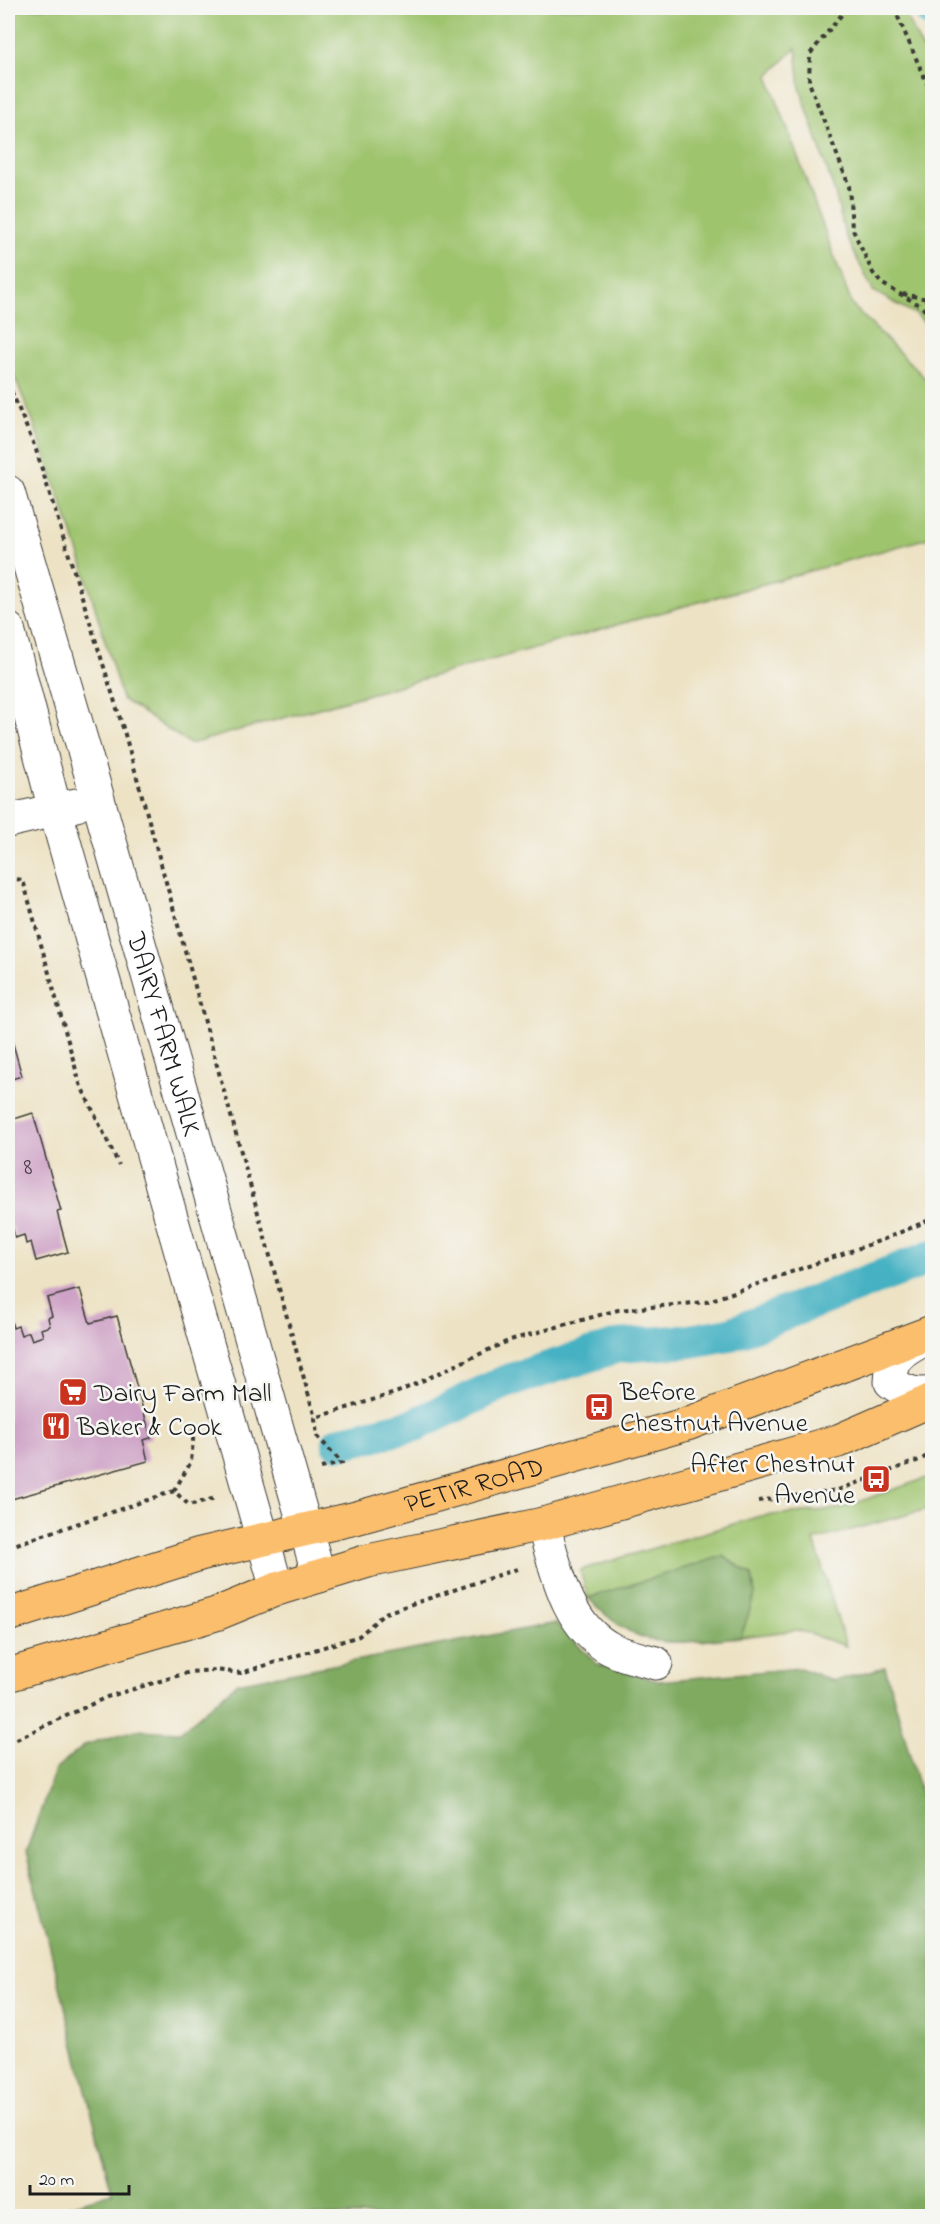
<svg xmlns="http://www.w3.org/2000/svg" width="940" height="2224" viewBox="0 0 940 2224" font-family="'Indie Flower',sans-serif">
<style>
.green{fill:#9fc46e;stroke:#5e7045;stroke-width:1.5}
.forest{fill:#7faa61;stroke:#4e633e;stroke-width:1.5}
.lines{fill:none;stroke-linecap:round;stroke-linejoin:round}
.canal{stroke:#45b1c2;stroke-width:34}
.building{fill:#cea2c6}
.minor-casing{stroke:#3b3a35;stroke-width:35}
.major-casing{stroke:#3b3a35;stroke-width:35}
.path{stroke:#3b3a35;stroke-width:4;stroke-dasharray:4.5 4.5;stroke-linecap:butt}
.minor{stroke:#fff;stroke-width:33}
.major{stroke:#fabe6d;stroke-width:33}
.labels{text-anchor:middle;stroke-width:5;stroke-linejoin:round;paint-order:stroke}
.number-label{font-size:24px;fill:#483e46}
.street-label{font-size:27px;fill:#1c1c1c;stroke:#f6f6f2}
.poi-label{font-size:27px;fill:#1c1c1c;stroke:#f6f6f2;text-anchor:start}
</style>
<rect width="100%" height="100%" fill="#f6f6f2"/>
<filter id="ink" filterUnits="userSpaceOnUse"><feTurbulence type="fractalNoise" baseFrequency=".0167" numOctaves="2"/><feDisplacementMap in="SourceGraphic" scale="12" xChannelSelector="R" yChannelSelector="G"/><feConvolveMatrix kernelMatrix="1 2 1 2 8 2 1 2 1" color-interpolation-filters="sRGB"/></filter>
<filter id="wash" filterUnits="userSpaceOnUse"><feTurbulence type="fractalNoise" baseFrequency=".008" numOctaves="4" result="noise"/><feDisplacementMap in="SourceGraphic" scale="24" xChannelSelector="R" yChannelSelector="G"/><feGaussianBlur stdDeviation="1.35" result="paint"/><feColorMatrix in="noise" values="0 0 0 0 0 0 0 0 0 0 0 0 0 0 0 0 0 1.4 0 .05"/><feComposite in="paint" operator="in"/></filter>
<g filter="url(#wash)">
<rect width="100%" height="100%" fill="#ede2c4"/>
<g class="green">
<path d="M8 8H902L923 50 932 49V331L917 315 873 291 845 234 835 193 800 88 796 48 768 76 852 305 932 385V537L190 744 122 699 80 556 34 424 8 361Z"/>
<path d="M932 1476V1508L814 1540 846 1646 798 1630 741 1637 755 1594 723 1556 588 1598 580 1570 760 1516 838 1509Z"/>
</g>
<g class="forest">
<path d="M723 1556 752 1575 755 1594 741 1637C668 1643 644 1655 588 1598Z"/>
<path d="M556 1623 597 1664 658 1681 800 1668 834 1681 885 1667 932 1833V2216H34L112 2193 26 1852 55 1770 85 1745 135 1730 180 1732 237 1683Z"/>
</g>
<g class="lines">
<g class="canal">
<path d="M931 8 932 11"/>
<path d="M339 1443 415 1425 505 1382 618 1346 690 1341 730 1334 932 1257"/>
</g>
</g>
<g id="blocks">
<g class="building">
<path d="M8 1026 22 1076 8 1080Z"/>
<path d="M33 1113 61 1211 57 1212 68 1252 36 1261 31 1242 26 1244 24 1235 15 1238 12 1226 8 1227V1121Z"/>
<path d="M80 1289 90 1323 117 1316 151 1438 143 1440 148 1461 8 1500V1310L13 1328 18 1326 21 1335 29 1332 32 1340 43 1336 41 1329 50 1326 48 1318 52 1316 47 1298Z"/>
</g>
</g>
</g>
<g filter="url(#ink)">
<use href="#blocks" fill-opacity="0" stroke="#3b3a35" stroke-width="1.5"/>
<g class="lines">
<g class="minor-casing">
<g id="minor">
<path id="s1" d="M8 492 82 743 319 1576"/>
<path d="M8 629 55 810 277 1589"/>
<path d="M8 821 76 805"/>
<path d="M926 1338C904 1351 891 1354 891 1382 904 1392 916 1396 932 1393"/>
<path d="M543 1524C556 1568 566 1626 611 1649 625 1656 641 1659 656 1663"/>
</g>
</g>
<g class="major-casing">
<g id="major">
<path id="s2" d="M8 1615 200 1554 356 1518 687 1424 932 1332"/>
<path d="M8 1675 216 1614 277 1589 368 1561 543 1524 838 1441 932 1400"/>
</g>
</g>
<g class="path">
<path d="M847 8 810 54 809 82 849 186 852 228 873 273 881 283 921 306 932 318"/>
<path d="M894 8 932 95"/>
<path d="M903 294 932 300"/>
<path d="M8 383 36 450 124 731 315 1418"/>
<path d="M8 878 23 880 80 1084 119 1165"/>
<path d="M321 1468 342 1463 317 1436 315 1418 398 1392 510 1340 618 1310 706 1302 882 1240 932 1219"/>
<path d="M174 1491 191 1462 194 1429"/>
<path d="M758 1501 838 1490 922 1459 932 1453"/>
<path d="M8 1547 174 1491 189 1505 216 1498"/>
<path d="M8 1743 107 1697 190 1672 215 1670 241 1673 359 1636 385 1613 520 1568"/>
</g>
<use href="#minor" class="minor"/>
<use href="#major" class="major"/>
</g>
</g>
<defs>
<g id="supermarket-square" transform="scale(1.5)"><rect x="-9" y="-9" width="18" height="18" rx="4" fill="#c8321e" stroke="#f6f6f2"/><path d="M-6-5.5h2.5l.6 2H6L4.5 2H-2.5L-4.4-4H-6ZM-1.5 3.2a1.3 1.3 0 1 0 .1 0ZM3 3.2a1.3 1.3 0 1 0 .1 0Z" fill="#fff"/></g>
<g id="bus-square" transform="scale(1.5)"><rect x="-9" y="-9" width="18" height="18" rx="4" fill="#c8321e" stroke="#f6f6f2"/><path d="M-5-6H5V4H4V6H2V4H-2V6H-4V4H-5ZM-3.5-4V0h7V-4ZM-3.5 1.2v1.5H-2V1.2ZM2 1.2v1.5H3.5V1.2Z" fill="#fff"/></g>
<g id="restaurant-square" transform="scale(1.5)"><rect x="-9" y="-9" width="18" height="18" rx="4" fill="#c8321e" stroke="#f6f6f2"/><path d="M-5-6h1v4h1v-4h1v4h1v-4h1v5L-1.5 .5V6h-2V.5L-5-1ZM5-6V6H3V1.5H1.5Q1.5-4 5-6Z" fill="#fff"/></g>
</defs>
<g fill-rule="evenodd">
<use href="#supermarket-square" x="73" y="1392"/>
<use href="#bus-square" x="599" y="1407"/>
<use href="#restaurant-square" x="56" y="1426"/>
<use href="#bus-square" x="876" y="1479"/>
</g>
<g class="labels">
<g class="number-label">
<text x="28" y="1174">8</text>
</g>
<g class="street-label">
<text dy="9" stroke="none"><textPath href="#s1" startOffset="564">DAIRY FARM WALK</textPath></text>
<text dy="9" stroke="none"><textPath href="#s2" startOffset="484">PETIR ROAD</textPath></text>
</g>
<g class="poi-label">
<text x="620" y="1400">Before<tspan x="620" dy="31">Chestnut Avenue</tspan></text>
<text x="94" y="1401">Dairy Farm Mall</text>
<text x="77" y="1435">Baker &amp; Cook</text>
<text x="855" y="1472" text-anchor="end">After Chestnut<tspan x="855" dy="31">Avenue</tspan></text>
</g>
</g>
<rect width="940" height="2224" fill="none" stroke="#f6f6f2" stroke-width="30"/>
<path d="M30 2185v9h99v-9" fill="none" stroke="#1c1c1c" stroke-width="3"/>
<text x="39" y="2185" font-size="18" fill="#1c1c1c" stroke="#f6f6f2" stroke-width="4.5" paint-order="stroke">20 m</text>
</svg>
